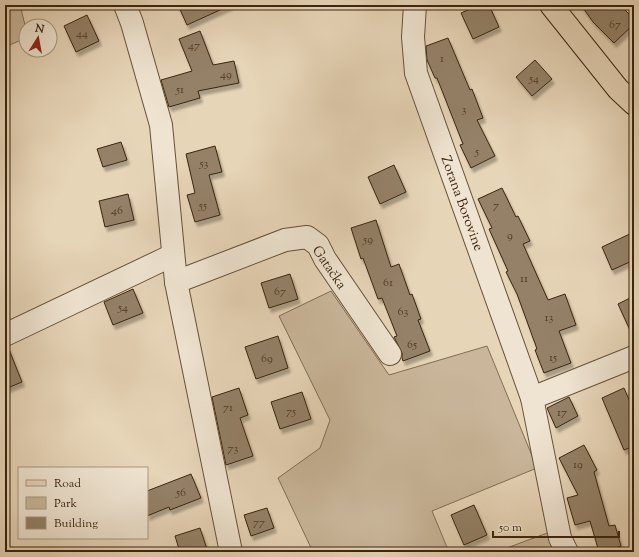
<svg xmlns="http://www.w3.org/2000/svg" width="639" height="557" viewBox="0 0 639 557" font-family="'Sorts Mill Goudy',serif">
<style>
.green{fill:#cab79b;stroke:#826e55}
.building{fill:#948167;stroke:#3b250f;filter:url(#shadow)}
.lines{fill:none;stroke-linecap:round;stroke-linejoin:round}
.minor-casing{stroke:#665139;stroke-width:24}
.major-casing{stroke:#3b250f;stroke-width:24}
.minor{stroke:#efe4d1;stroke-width:22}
.major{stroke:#e7d5b8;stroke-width:22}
.labels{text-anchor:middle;stroke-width:3;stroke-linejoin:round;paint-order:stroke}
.number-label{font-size:12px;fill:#513c25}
.street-label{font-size:14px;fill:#3b250f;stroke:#efe4d1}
</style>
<defs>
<filter id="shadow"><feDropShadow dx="2.5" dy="4.5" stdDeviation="1" flood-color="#0004"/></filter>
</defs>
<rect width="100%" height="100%" fill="#e7d5b8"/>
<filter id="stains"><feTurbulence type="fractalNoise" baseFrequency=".005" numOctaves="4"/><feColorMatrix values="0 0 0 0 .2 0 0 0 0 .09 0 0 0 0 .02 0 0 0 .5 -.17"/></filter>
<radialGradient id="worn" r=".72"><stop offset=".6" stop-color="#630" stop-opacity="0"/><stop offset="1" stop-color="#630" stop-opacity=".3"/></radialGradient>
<g class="green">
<path d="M5 5H20L26 29V38L5 47Z"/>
<path d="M331 291 389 375 487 346 537 468 432 511 449 552H313L278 478 320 448 330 420 279 316Z"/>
<path d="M550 532 559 552H496Z"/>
</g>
<g class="building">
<path d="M178 5H231L187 25Z"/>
<path d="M479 5H489L499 27 473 39 461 13Z"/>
<path d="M581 5H620L634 19V24L614 43 593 22Z"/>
<path d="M87 15 99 41 76 52 64 26Z"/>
<path d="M200 31 213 65 234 61 239 83 198 91 200 98 169 107 161 80 192 71 179 39Z"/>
<path d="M448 38 470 90 472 89 483 118 477 120 495 156 471 168 460 145 463 144 437 78H435L427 60 426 46Z"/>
<path d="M535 60 552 79 532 96 516 77Z"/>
<path d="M121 142 127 160 103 167 97 149Z"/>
<path d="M215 146 222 172 209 175 220 215 195 222 187 195 195 193 186 154Z"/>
<path d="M394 165 406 192 380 204 368 177Z"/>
<path d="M502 188 516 217 518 216 530 241 523 244 548 300 565 294 576 325 559 331 571 363 544 373 535 350 537 349 517 294 506 272 508 271 489 229 492 228 478 199Z"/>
<path d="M128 194 134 220 105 227 99 201Z"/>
<path d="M376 220 391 267 399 264 410 295 412 294 421 319 418 320 430 351 403 361 402 358V353L394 337 397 336 382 298 378 299 363 258 361 259 351 228Z"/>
<path d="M634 232V260L612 270 602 247Z"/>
<path d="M290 274 298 299 269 308 261 283Z"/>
<path d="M133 289 143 313 113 325 104 302Z"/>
<path d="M634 296V339L618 304Z"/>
<path d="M278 336 288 368 256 379 245 347Z"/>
<path d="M5 347H8L22 382 5 389Z"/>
<path d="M239 388 248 415 240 418 253 456 226 465 212 397Z"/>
<path d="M624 388 630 402 634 401V446L624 450 602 398Z"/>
<path d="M302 392 311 419 280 429 271 402Z"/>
<path d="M569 397 578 416 556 428 547 408Z"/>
<path d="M584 445 597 470 594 472 609 526 615 525 621 546 603 552H599L590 521 575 525 567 498 578 495 559 458Z"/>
<path d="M191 474 201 498 170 510 169 507 147 516V491Z"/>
<path d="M474 505 487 535 464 545 451 515Z"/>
<path d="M267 508 274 528 251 536 244 515Z"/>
<path d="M200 528 208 552H180L175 536Z"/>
</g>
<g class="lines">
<g class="minor-casing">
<g id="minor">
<path d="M125 5 132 23 161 125 176 282 231 552"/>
<path d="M415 5 413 37 416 73 532 398 560 538 567 552"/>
<path d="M176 282 285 240 307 237 318 245 325 259 390 354"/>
<path d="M5 335 173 255"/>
<path d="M532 398 634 357"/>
</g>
</g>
<g class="major-casing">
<path id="major" d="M551 5 618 89 634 104"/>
</g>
<use href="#minor" class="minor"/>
<use href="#major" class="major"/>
</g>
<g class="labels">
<g class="number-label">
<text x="615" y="28">67</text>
<text x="82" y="37">44</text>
<text x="194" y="49">47</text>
<text x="442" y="62">1</text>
<text x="226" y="78">49</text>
<text x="534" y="82">54</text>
<text x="180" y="93">51</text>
<text x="464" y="113">3</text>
<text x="477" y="155">5</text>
<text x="204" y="167">53</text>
<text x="203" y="209">55</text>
<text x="496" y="209">7</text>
<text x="117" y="214">46</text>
<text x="510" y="239">9</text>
<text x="368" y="243">59</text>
<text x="524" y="282">11</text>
<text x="388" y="286">61</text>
<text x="280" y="295">67</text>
<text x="123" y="311">54</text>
<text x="403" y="315">63</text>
<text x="549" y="321">13</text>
<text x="412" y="348">65</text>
<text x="553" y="361">15</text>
<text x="267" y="362">69</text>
<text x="228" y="411">71</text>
<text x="291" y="415">75</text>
<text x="562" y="416">17</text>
<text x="233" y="452">73</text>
<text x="578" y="468">19</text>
<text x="181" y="496">56</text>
<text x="259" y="526">77</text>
</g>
<g class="street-label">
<text transform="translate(463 203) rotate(70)" y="5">Zorana Borovine</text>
<text transform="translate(330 267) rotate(56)" y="5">Gatačka</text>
</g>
</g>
<rect width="639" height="557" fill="none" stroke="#e7d5b8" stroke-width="20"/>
<rect x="6" y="6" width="627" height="545" fill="none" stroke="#3b250f" stroke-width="2"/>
<rect x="10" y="10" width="619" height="537" fill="none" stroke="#3b250f"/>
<rect x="18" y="467" width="130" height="72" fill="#efe4d1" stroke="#a79883"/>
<rect x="26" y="480" width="20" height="6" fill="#e7d5b8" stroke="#a79883"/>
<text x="54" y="487" font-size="12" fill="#3b250f">Road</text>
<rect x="26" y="497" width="20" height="12" fill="#cab79b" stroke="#a79883"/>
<text x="54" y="507" font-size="12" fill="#3b250f">Park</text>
<rect x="26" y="517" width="20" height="12" fill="#948167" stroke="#a79883"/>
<text x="54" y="527" font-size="12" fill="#3b250f">Building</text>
<g transform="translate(38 38) rotate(11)"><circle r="19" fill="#efe4d1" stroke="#a79883"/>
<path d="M0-3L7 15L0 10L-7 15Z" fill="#8f2418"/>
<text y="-6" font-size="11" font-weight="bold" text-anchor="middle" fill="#3b250f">N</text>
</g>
<path d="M493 531v6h126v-6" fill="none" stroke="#3b250f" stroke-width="2"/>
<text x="499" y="531" font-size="12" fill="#3b250f" stroke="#efe4d1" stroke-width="3" paint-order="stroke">50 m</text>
<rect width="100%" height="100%" filter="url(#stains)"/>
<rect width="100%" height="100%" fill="url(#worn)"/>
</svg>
